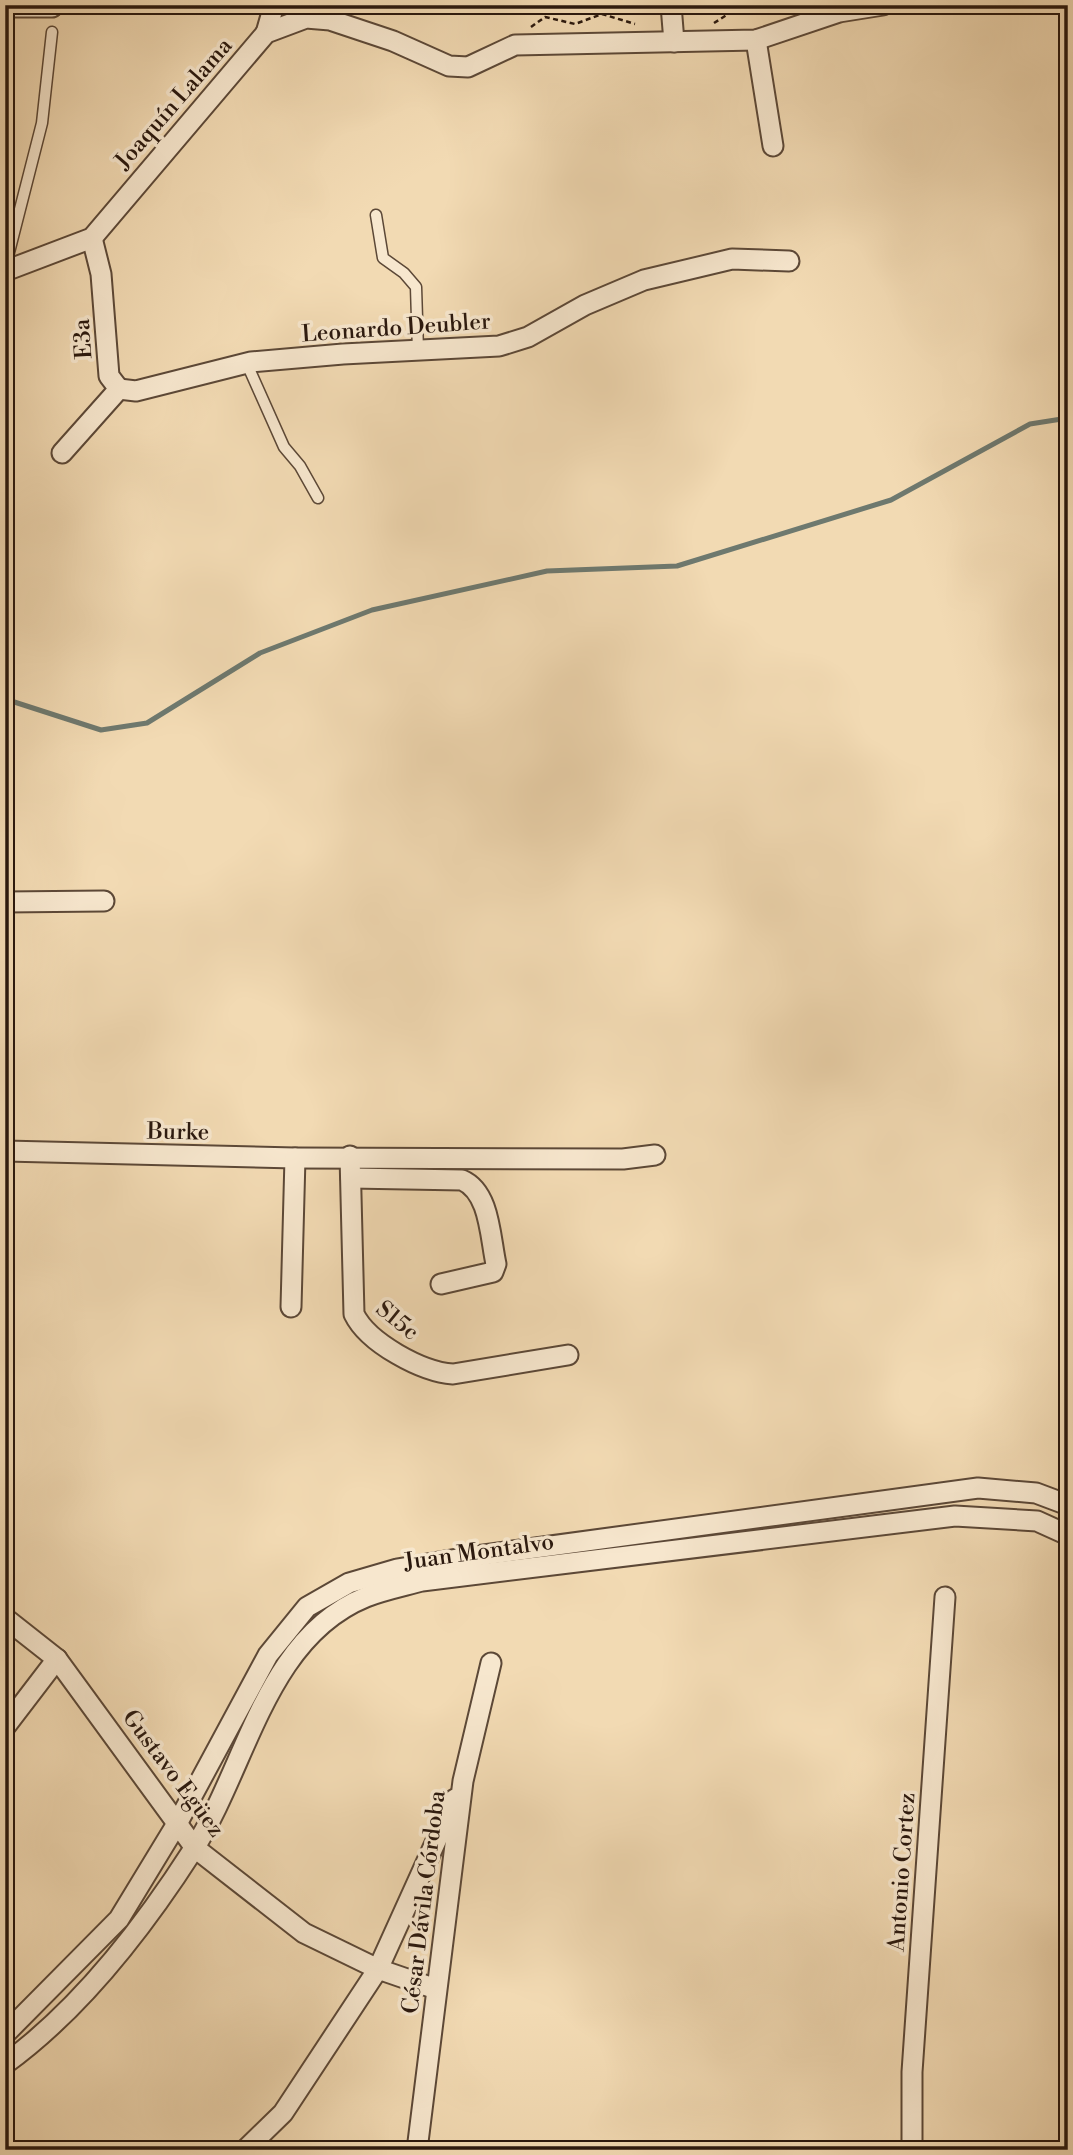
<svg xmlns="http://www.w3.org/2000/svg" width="1073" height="2155" viewBox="0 0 1073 2155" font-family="'Libre Bodoni',serif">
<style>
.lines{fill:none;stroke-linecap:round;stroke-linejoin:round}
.stream{stroke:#6e796f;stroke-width:5}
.lane-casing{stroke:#5c4837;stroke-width:13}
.street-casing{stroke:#5c4837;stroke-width:23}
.path{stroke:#2a180e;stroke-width:2.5;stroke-dasharray:5 3.5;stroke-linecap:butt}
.lane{stroke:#f7e7ce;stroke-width:10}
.street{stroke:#f7e7ce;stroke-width:19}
.labels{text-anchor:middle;stroke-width:7;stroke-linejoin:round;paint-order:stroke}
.street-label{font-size:23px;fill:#2a180e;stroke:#f7e7ce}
</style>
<rect width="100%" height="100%" fill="#f2dab3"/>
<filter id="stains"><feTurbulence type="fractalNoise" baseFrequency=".00286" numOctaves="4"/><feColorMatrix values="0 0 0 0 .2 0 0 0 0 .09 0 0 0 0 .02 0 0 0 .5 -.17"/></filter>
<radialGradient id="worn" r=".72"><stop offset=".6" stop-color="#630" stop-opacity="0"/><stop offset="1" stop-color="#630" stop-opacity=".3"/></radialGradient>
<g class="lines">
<path class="stream" d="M5 699 101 730 147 723 260 653 372 610 547 571 677 566 891 500 1030 424 1068 418"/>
<g class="lane-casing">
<g id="lane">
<path d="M376 215 383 258 404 273 416 287 418 351"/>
<path d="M5 268 42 123 52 32"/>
<path d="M247 364 284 447 300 466 318 498"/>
</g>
</g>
<g class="street-casing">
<g id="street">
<path d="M671 5 674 42"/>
<path d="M5 7H52"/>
<path d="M266 33 274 5"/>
<path d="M756 40 773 146"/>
<path d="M5 271 92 238 266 33 306 18 330 20 393 41 449 66 468 67 515 45 756 40 839 12 883 5"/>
<path d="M119 389 136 391 251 362 343 354 499 346 528 337 585 305 644 280 732 259 789 261"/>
<path d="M62 453 119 389 109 376 101 274 92 238"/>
<path d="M5 902 104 901"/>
<path d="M5 1151 295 1158 623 1159 655 1155"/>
<path d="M350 1156 354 1314C368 1343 422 1372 453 1374L568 1355"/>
<path d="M351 1178 462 1180C490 1192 490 1237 496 1264L493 1272 441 1284"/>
<path d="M291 1307 295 1158"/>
<path d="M5 1618 57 1659 195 1848 304 1933 378 1969 436 1989"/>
<path d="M5 1727 57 1659"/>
<path d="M5 2034 119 1919 178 1822 268 1655 307 1607 349 1583 397 1569 469 1557 978 1488 1036 1493 1068 1505"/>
<path d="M5 2064C81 2009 143 1928 193 1850 247 1767 265 1638 366 1597 384 1590 404 1586 422 1581L955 1516 1037 1521 1068 1535"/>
<path d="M245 2150 283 2113 378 1969 455 1799"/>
<path d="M417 2150 463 1781 491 1663"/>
<path d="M912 2150V2072L945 1597"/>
</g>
</g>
<g class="path">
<path d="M714 23 733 11 757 13 771 5"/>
<path d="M531 27 545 17 575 24 602 14 635 24"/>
</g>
<use href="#lane" class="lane"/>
<use href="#street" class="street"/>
</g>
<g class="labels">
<g class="street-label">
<text transform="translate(173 103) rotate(-49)" y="8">Joaquín Lalama</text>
<text transform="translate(396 327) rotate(-4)" y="8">Leonardo Deubler</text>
<text transform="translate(82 339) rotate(-94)" y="8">E3a</text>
<text transform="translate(178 1131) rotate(1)" y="8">Burke</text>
<text transform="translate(398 1320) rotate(39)" y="8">S15c</text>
<text transform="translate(479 1551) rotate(-8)" y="8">Juan Montalvo</text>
<text transform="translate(174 1773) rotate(53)" y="8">Gustavo Egüez</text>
<text transform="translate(901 1872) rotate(-86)" y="8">Antonio Cortez</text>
<text transform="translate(423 1902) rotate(-83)" y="8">César Dávila Córdoba</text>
</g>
</g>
<rect width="1073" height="2155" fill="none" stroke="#f2dab3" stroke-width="28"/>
<rect x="7" y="7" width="1059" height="2141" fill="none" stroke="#2a180e" stroke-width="3.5"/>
<rect x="14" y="14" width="1045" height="2127" fill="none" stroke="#2a180e" stroke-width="2"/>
<rect width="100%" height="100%" filter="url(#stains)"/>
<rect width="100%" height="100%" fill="url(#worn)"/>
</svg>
